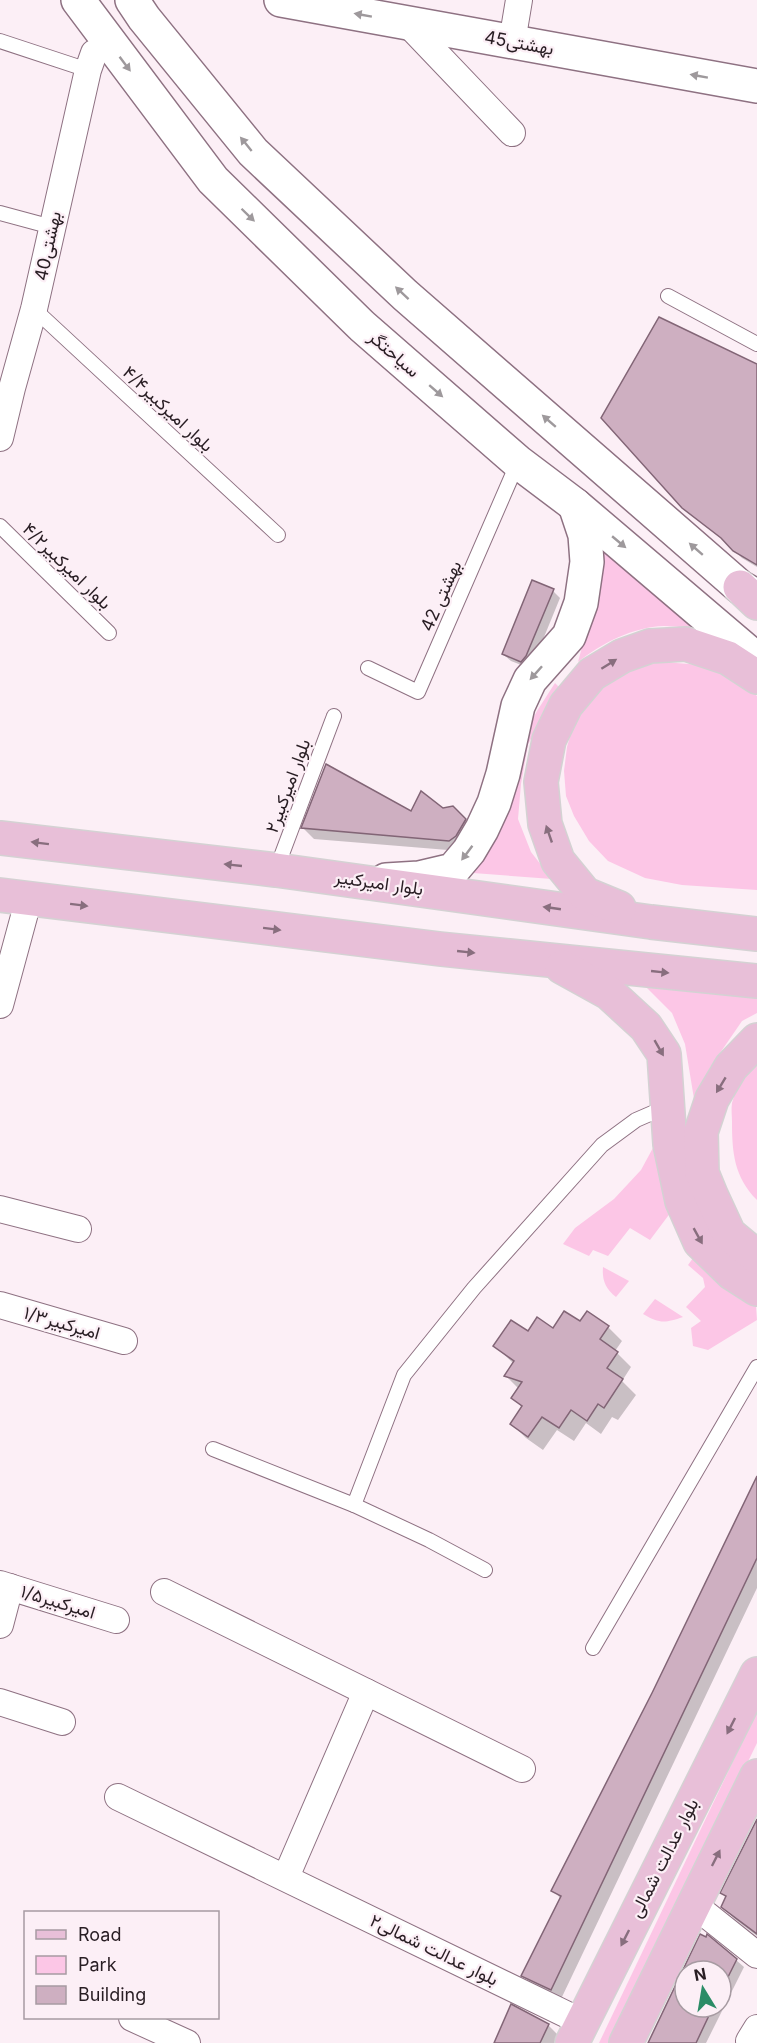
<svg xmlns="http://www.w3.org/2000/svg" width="757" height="2043" viewBox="0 0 757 2043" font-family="Inter,Vazirmatn,sans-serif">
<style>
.green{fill:#fcc6e6}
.shadow{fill:#0003;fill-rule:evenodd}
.building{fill:#ceafc1;stroke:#826576;stroke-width:1.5}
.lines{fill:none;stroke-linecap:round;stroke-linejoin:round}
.lane-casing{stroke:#8e7182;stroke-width:16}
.street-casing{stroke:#8e7182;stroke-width:28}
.secondary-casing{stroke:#8e7182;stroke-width:36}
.primary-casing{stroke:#d4d2d3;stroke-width:36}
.lane{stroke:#fff;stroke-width:14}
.street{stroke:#fff;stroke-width:26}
.secondary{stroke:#fff;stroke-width:33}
.primary{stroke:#e8bfd8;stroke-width:33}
.oneway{fill:#9e999c}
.oneway2{fill:#886e7e}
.labels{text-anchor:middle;stroke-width:4.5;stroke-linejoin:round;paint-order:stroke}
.street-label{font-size:18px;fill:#281d23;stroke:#fceff6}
</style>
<rect width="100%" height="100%" fill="#fceff6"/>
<g class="green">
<path d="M601 547 706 632C693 629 678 626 664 626 633 627 602 643 578 662L592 610Z"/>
<path d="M663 662 702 665 730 674 757 696V890L682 885 645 878 608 861 589 841 574 816 566 796 564 771 567 747 574 722 585 704 608 677 638 665Z"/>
<path d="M555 683 562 690 544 717 528 744 521 784 518 819 531 852 552 879 473 873 490 848 502 818 521 742 537 711Z"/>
<path d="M639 980 757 994V1013L742 1021 709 1069 696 1111 685 1044 672 1013Z"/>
<path d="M757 1059V1200C734 1177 732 1152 732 1122 732 1116 731 1109 732 1103 736 1087 747 1072 757 1059Z"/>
<path d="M654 1146 671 1212 650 1240 630 1228 608 1256 593 1250 589 1256 563 1244 575 1228 614 1199 641 1170Z"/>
<path d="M696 1254 756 1306 757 1320 708 1350 693 1346 691 1328 701 1321 686 1307 705 1287 703 1278 688 1265Z"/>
<path d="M603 1267 629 1281 616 1297C605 1288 602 1280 603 1267Z"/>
<path d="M655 1299 683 1317C665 1323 660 1324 643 1314Z"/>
<path d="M757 1711V1743L612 2043H599Z"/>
</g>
<g class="shadow">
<path d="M757 365V567L742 558 728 544 690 513Z"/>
<path d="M553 591 560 598 533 664 529 668 511 661 503 654Z"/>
<path d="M452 807 476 831 460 851 314 839 303 828Z"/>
<path d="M581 1324 608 1327 622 1341 615 1351 631 1367 622 1381 636 1395 618 1420 612 1417 601 1434 586 1423 574 1441 557 1430 543 1450 526 1438 512 1424 523 1408 513 1398 519 1389 506 1376 514 1364 495 1346 528 1333Z"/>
<path d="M757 1479V1588L561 1999 533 1985 523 1976 561 1899 553 1890 653 1693Z"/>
<path d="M757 1822V1936L736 1920 723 1907 727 1898 722 1893Z"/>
<path d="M701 1936 736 1960 744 1967 706 2043H649ZM685 1971H721V2007H685Z"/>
<path d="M548 2025 558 2035 554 2043H496Z"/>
</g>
<g class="building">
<path d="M659 317 757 364V565L733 551 721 538 682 508 601 418Z"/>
<path d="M532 580 554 589 526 656 521 662 502 654Z"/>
<path d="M326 764 411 811 421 791 443 808 453 806 466 819 456 836 449 841 301 828Z"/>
<path d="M564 1311 580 1321 587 1311 609 1326 600 1339 618 1352 607 1368 623 1379 604 1408 598 1404 587 1421 571 1410 559 1428 542 1417 528 1437 510 1424 522 1406 511 1398 522 1382 504 1376 514 1361 493 1346 511 1320 528 1331 537 1317 553 1328Z"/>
<path d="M757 1476V1558L551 1990 521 1976 561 1896 551 1891 652 1693Z"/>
<path d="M757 1819V1934L721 1907 726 1896 720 1893Z"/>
<path d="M700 1934 706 1937 707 1934 737 1959 721 1991V1971H685V2007H713L696 2043H648Z"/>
<path d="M511 2004 549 2024 540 2043H494Z"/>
</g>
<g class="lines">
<g class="lane-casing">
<g id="lane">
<path d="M0 41 88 70"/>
<path d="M0 213 52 227"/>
<path d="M668 296 757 344"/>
<path d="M34 309 278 535"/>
<path d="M0 526 109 633"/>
<path d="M368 668 418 692 518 462"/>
<path d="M276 870 334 716"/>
<path d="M213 1449 354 1505"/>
<path d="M485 1570 429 1540 354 1505 404 1375 474 1288 602 1145 636 1120 666 1107"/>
<path d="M593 1648 757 1367"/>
</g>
</g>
<g class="street-casing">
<g id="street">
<path d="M407 23 512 133"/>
<path d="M512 42 519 0"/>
<path d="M0 438 12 388 34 309 88 70 94 53"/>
<path d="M0 1005 29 898"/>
<path d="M0 1209 78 1229"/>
<path d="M0 1305 124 1341"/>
<path d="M0 1584 116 1620"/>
<path d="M164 1592 522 1769"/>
<path d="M0 1625 10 1587"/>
<path d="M0 1702 62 1722"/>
<path d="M118 1797 582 2022"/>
<path d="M286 1877 366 1692"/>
<path d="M693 1904 757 1955"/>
<path d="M132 2018 187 2043"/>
<path d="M749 2041 757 2028"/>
</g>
</g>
<g class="secondary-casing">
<g id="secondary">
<path d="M78 0 213 180 362 326 518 462 575 505 757 660"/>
<path d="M132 0 144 18 253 152 405 295 740 587 757 597"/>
<path d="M281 0 757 86"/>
<path d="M386 880 419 878 453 870 469 851 482 829 494 803 503 774 518 706 530 680 569 636 581 603 587 562 585 535 575 505"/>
</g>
</g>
<g class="primary-casing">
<g id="primary">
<path d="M740 587 757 603"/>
<path d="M0 838 276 870 651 922 757 934"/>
<path d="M0 895 440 949 757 981"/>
<path d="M619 908 585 894 558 861 545 824 541 782 549 740 566 705 592 674 622 656 650 646 686 644 728 658 757 677"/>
<path d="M562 967 609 993 646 1027 664 1054 670 1144 682 1201 700 1242 732 1273 757 1289"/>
<path d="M757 1040 731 1067 712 1099 701 1132 702 1173 711 1195 729 1234 757 1257"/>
<path d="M572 2043 757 1674"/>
<path d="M626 2043 757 1776"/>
</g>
</g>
<use href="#lane" class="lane"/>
<use href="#street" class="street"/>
<use href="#secondary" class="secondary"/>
<use href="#primary" class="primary"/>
</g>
<defs><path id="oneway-solid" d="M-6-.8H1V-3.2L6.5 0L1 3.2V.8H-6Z" transform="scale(1.5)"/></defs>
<g class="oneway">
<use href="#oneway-solid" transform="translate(363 15) rotate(-170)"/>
<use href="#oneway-solid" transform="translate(125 64) rotate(53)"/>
<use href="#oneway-solid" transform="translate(699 76) rotate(-170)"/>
<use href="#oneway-solid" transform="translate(246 144) rotate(-129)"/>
<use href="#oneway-solid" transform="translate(248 215) rotate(44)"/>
<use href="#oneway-solid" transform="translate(402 293) rotate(-137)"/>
<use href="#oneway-solid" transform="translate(436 391) rotate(41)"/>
<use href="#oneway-solid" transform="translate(549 421) rotate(-139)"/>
<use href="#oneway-solid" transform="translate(619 542) rotate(40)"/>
<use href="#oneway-solid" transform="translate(696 549) rotate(-139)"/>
<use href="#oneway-solid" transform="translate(536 673) rotate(132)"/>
<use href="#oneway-solid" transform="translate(467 853) rotate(127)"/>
</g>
<g class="oneway2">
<use href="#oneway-solid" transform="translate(609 664) rotate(-32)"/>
<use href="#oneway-solid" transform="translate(549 834) rotate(-109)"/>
<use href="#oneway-solid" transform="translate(40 843) rotate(-173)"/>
<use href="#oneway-solid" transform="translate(233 865) rotate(-174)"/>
<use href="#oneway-solid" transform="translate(79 905) rotate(7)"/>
<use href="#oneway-solid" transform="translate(552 908) rotate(-172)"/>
<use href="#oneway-solid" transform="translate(272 929) rotate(7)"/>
<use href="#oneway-solid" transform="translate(466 952) rotate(6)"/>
<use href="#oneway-solid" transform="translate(660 972) rotate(6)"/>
<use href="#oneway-solid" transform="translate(659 1048) rotate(60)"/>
<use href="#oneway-solid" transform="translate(721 1085) rotate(121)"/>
<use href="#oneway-solid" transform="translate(698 1236) rotate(61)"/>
<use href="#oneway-solid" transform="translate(731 1726) rotate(117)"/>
<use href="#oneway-solid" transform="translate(716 1858) rotate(-63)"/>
<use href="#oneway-solid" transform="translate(625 1938) rotate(117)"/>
</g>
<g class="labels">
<g class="street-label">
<text transform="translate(519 43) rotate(10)" y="6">بهشتی45</text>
<text transform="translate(48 246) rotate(-78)" y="6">40بهشتی</text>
<text transform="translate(394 354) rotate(41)" y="6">سیاحتگر</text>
<text transform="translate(168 409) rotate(43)" y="6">بلوار امیرکبیر۴/۴</text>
<text transform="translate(67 566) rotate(44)" y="6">بلوار امیرکبیر۴/۲</text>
<text transform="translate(441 596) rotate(-66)" y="6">42 بهشتی</text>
<text transform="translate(288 786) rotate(-70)" y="6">۲بلوار امیرکبیر</text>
<text transform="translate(379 883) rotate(8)" y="6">بلوار امیرکبیر</text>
<text transform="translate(62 1323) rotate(16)" y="6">امیرکبیر۱/۳</text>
<text transform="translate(58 1602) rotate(17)" y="6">امیرکبیر۱/۵</text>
<text transform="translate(664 1858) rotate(-63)" y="6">بلوار عدالت شمالی</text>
<text transform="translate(434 1950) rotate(26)" y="6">بلوار عدالت شمالی۲</text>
</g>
</g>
<rect x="24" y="1911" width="195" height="108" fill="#fceff6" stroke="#a79ba2" stroke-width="1.5"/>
<rect x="36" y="1930" width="30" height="9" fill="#e8bfd8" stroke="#a79ba2" stroke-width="1.5"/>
<text x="78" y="1941" font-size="18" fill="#281d23">Road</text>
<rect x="36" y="1956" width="30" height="18" fill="#fcc6e6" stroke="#a79ba2" stroke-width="1.5"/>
<text x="78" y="1971" font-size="18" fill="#281d23">Park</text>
<rect x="36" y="1986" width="30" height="18" fill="#ceafc1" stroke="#a79ba2" stroke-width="1.5"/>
<text x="78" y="2001" font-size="18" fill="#281d23">Building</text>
<g transform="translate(703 1989) rotate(349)"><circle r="28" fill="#fceff6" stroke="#a79ba2" stroke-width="1.5"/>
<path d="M0-4.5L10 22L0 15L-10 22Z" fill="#2b8c66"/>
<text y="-9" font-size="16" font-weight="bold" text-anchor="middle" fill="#281d23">N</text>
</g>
</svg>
